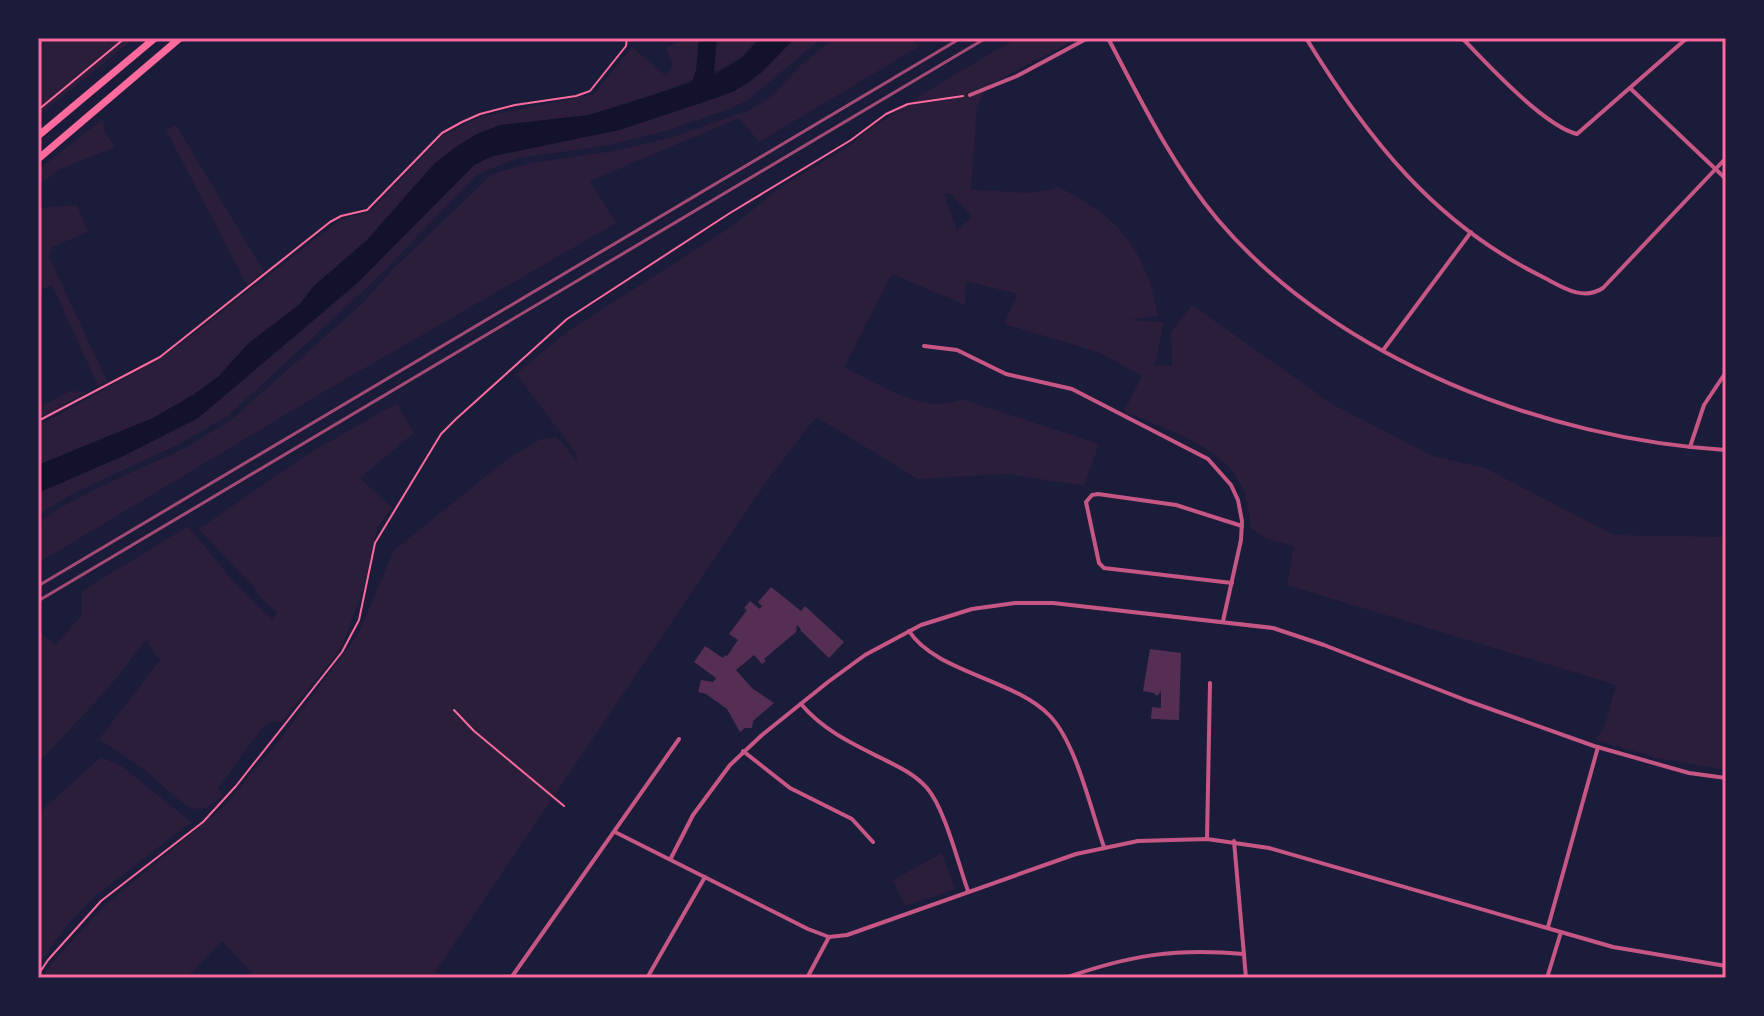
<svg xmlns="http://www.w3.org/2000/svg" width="1764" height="1016" viewBox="0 0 1764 1016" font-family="'Golos Text',sans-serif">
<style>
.green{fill:#2a1e3b;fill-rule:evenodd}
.water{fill:#12122b}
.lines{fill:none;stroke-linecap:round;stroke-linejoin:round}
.river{stroke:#12122b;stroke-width:18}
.building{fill:#542f53}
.path{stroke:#ff6b9d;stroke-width:2}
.minor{stroke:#c65784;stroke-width:4}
.trunk{stroke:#ff6b9d;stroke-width:7}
.rail{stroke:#a44b75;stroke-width:3}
.neatline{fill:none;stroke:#ff6b9d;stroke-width:3}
</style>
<rect width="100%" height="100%" fill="#1b1b3a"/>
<g class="green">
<path d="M38 38H135L38 116Z"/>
<path d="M685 38H759L742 56 721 69 635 102 589 115 501 125 477 134 456 147 435 163 367 240 314 286 300 304 249 343 218 377 193 395 153 418 38 465V426L163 357 341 219 365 213 372 209 442 136 479 117 594 94 632 47 666 76 673 67 666 48Z"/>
<path d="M795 38H822L748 100 727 110 666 131 605 146 518 158 478 174 376 279 228 416 177 445 74 493 38 515 39 492 123 456 198 418 358 283 474 165 493 156 619 130 705 102 748 84Z"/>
<path d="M834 38H908L920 46 759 142 739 118 590 181 616 223 320 394 38 563V524L56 510 97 488 183 449 231 420 364 302 393 269 492 174 531 163 613 151 670 138 750 110 769 98 801 65Z"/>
<path d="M1017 38H1078L990 85 977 106 971 190C999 189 1032 198 1058 187 1119 216 1146 250 1158 316L1129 320 1164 322 1155 365 1172 366 1171 332 1192 305 1334 405 1433 456 1485 468 1614 535 1726 537 1725 770 1657 758 1596 740 1605 725 1616 685 1287 585 1294 546 1265 538 1251 528C1249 516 1248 503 1244 491 1227 446 1163 429 1124 411L1142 376 1098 352 1004 324 1017 294 965 281V305L892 274 844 367C878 383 924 416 962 399L1099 444 1084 486 1008 474 918 479 816 417 767 481 431 978H257L222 941 186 978H42L51 964 103 907 222 808 276 745 358 634 394 550 510 457 541 439 557 437 577 461 576 453 516 374 568 331 734 225 779 188 852 144 867 131 929 90ZM944 194H951L972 217 957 230Z"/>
<path d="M103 119 105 133 115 147 60 169 38 186V170Z"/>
<path d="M176 125 264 272 247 285 166 130Z"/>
<path d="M77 205 88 232 52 247 49 257 107 381 98 386 52 285 38 291V208Z"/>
<path d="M70 391 86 392 38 419V408Z"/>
<path d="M397 403 414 433 360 478 392 508 377 528 365 584 346 636 338 653 281 723 272 721 262 728 218 788 223 794C216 802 209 810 197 809 182 807 159 781 146 771 131 760 115 750 99 739L160 660 146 640 106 691 38 763V629L55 645 82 615V591L188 526 234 582 272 619 277 613 259 596 256 590 199 529 306 455Z"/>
<path d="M101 757 123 767 191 822 94 897 69 923 38 965V814Z"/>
<path d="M942 853 955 889 905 906 893 880Z"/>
</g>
<path class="water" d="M761 38H795L762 72 733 92 619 130 493 156 474 165 358 282 198 418 123 456 38 493V465L153 418 193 395 218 377 249 343 300 304 314 286 367 240 435 163 456 147 477 134 501 125 589 115 694 82 721 71 742 58Z"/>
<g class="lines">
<path class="river" d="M697 95 705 71 708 38"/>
</g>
<g class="building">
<path d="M771 587 801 611 805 606 844 642 829 658 800 630 801 629 797 625 796 632 764 659 766 661 762 664 754 655 736 670 752 688 774 703 753 721 752 728H745L740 732 727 709 706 694 698 692 701 680 713 682 716 678 694 662 705 646 723 658 725 655 727 656 738 640 729 634 747 610 744 608 750 601 760 609 762 606 758 602Z"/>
<path d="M1150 649 1181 653 1179 720 1151 719 1152 707 1161 708V691L1157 696 1154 693 1143 691Z"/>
</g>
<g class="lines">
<g class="path">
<path d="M38 110 125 38"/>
<path d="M38 421 160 357 330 222 341 216 367 210 442 133 462 122 480 114 515 105 576 96 590 91 626 46 627 38"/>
<path d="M454 710 474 731 564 806"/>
<path d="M38 975 48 960 101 901 203 822 236 786 342 652 359 620 375 543 441 434 456 419 567 319 730 213 851 140 886 114 908 104 963 96"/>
</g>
<g class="minor">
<path d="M1108 38C1141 101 1172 165 1218 220 1337 360 1546 439 1726 450"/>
<path d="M1306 38C1367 138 1434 223 1541 276 1561 286 1582 302 1603 288L1726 158"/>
<path d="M1462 38C1486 63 1544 126 1577 134L1687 38"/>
<path d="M1631 89 1726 179"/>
<path d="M970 95 1017 76 1088 38"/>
<path d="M924 346 957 350 1006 374 1072 389 1208 459 1231 485 1238 500 1242 521 1241 540 1223 621"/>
<path d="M1384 349 1471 232"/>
<path d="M1690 447 1704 405 1726 372"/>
<path d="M1232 583 1104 568 1099 563 1086 502 1092 495 1098 494 1176 505 1242 526"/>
<path d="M909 631C935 672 1015 679 1050 716 1076 743 1091 810 1104 847"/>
<path d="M801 704C823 730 851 743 881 758 897 766 915 774 927 788 945 809 958 863 968 891"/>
<path d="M743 751 790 788 852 819 873 842"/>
<path d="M615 832 808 929 829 937 847 935 1076 854 1138 841 1207 839 1269 848 1613 947 1726 966"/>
<path d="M1207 839 1210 683"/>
<path d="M1234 841 1246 978"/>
<path d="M671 858 693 815 730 765 762 735 828 682 865 655 921 625 972 609 1015 603H1053L1273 628 1324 645 1468 701 1594 746 1689 773 1726 778"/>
<path d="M1548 927 1598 747"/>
<path d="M511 978 679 739"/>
<path d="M647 978 705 877"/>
<path d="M807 978 829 937"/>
<path d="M1065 978C1130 955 1175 948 1244 954"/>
<path d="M1547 978 1561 932"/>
</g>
<g class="trunk">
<path d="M38 136 155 38"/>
<path d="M38 159 180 38"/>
</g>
<g class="rail">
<path d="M38 586 961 38"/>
<path d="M38 601 986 38"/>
</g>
</g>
<rect width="1764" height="1016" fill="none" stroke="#1b1b3a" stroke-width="80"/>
<rect x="40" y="40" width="1684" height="936" class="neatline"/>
</svg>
